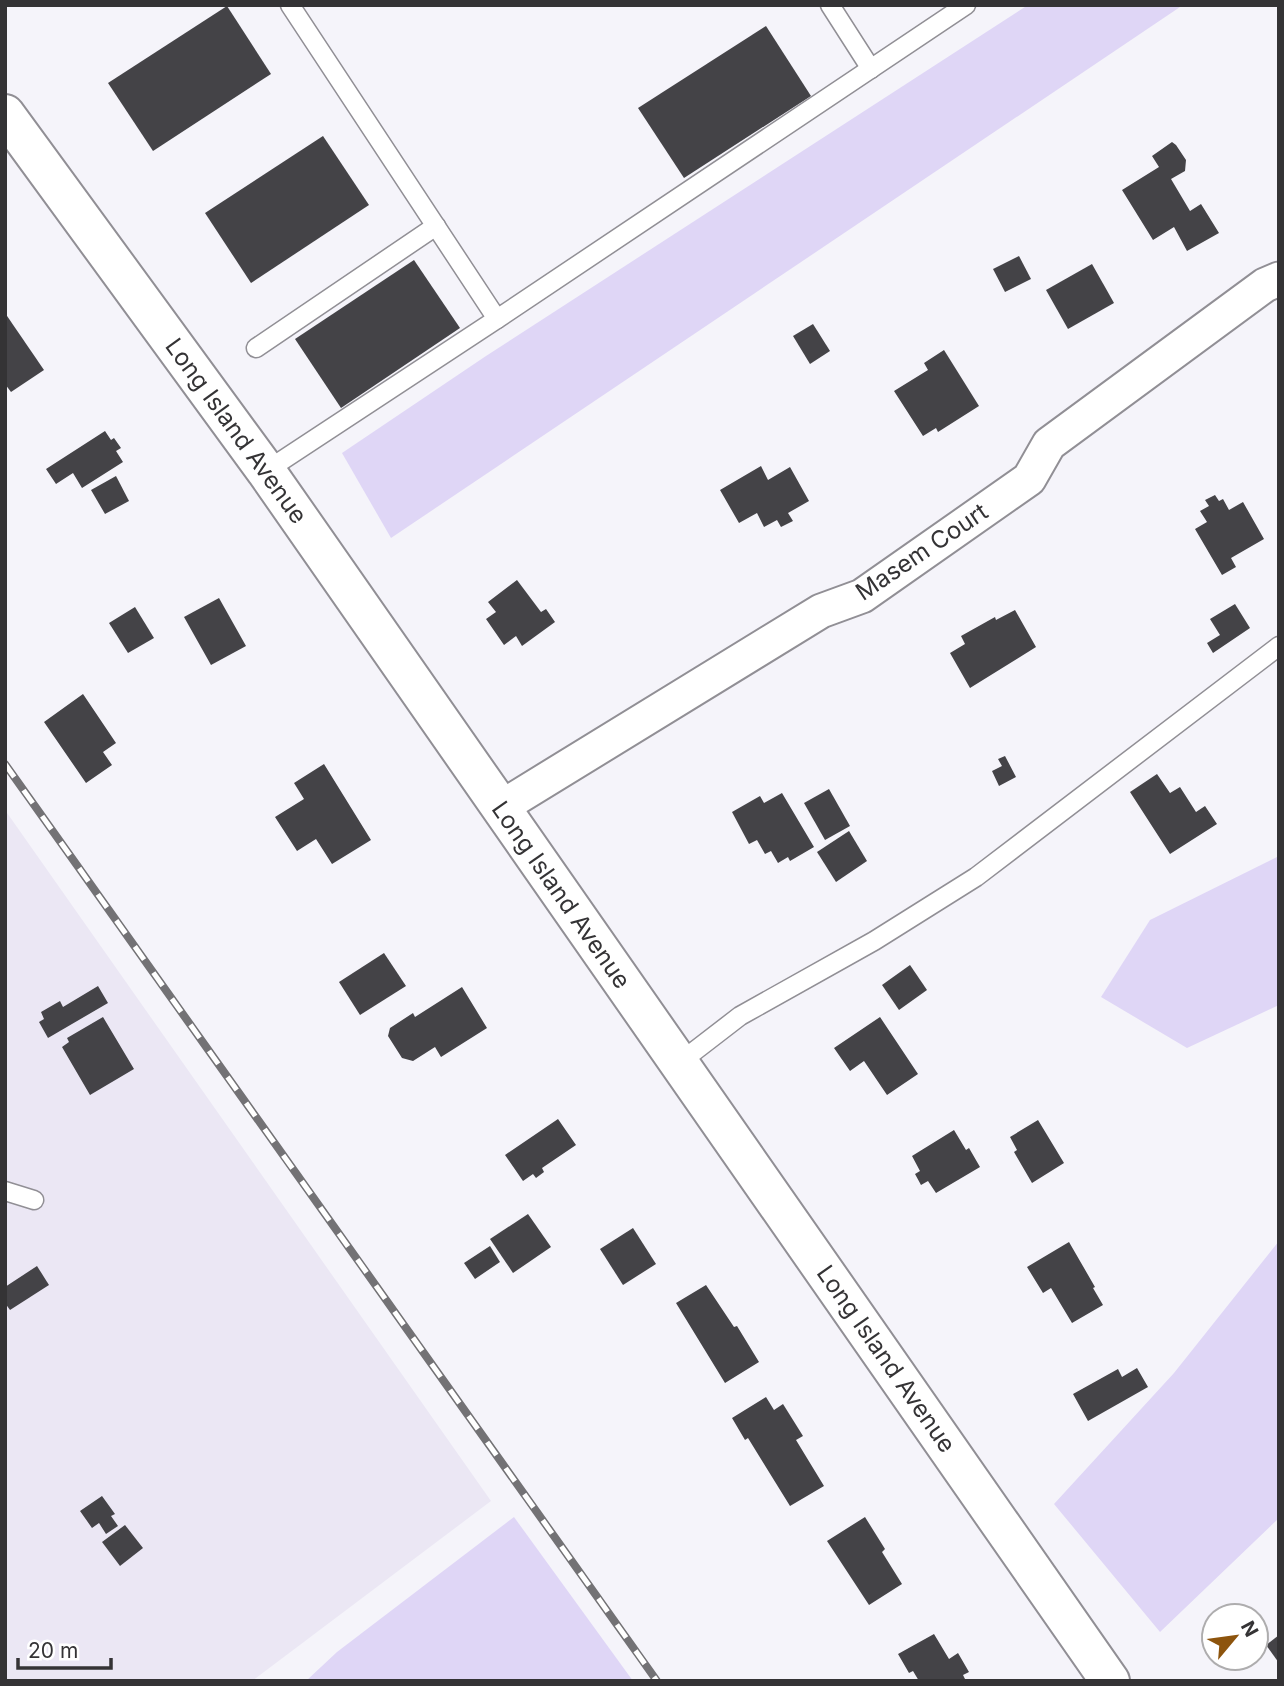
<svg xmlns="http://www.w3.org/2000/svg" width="1284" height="1686" viewBox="0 0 1284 1686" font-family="Inter,sans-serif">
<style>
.built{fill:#ebe7f4}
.green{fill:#dfd6f6}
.building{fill:#444347}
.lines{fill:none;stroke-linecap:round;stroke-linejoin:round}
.service-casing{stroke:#918f95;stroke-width:21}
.minor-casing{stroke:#918f95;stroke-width:37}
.tertiary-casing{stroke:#918f95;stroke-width:42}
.service{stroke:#fff;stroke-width:18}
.minor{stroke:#fff;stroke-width:33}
.tertiary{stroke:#fff;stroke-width:38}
.rail-casing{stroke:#737275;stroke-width:8}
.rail{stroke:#fff;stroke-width:5;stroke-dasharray:16;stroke-linecap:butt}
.labels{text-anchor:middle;stroke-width:7;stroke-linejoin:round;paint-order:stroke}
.street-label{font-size:24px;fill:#343335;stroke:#fff}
</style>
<rect width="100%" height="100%" fill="#f5f4fa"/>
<path class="built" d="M5 810 491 1501 252 1681H5Z"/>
<g class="green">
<path d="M1028 5H1183L391 538 342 453 486 356Z"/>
<path d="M1279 856V1005L1187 1048 1101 997 1150 920Z"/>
<path d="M1279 1241V1518L1160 1632 1054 1504 1174 1373Z"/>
<path d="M514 1517 633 1681H306L337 1652Z"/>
</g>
<g class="building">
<path d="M227 6 271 74 153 151 108 83Z"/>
<path d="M766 26 811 96 684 178 638 108Z"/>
<path d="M323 136 369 205 251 283 205 213Z"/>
<path d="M1172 142 1176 145 1186 160 1185 171 1171 179 1190 211 1201 204 1219 233 1187 251 1174 227 1153 240 1122 190 1159 167 1152 156Z"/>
<path d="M1019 256 1031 279 1005 292 993 269Z"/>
<path d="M414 260 460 328 341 408 295 339Z"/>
<path d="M1092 264 1114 303 1068 329 1046 290Z"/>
<path d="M5 313 44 370 11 392 5 384Z"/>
<path d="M813 324 830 351 810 364 793 336Z"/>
<path d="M944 350 979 406 938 432 936 428 923 436 894 391 928 370 924 363Z"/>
<path d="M105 431 111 440 114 438 121 448 116 451 123 462 82 488 73 473 56 484 46 469Z"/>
<path d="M761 466 768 480 790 467 809 501 788 513 793 521 781 527 777 520 764 527 757 513 739 523 720 490Z"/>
<path d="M116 476 129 501 105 514 91 490Z"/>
<path d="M1215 495 1219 501 1223 499 1229 510 1243 502 1264 539 1231 558 1236 567 1222 575 1195 529 1207 522 1200 511 1209 506 1205 500Z"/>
<path d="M517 580 541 612 546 609 555 622 522 646 516 636 504 645 486 619 496 612 488 602Z"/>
<path d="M219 598 246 646 211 665 184 617Z"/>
<path d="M1235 604 1250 628 1213 653 1207 643 1220 635 1210 619Z"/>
<path d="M135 607 154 638 128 653 109 623Z"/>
<path d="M1015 610 1036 647 970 688 950 653 965 644 961 636 995 617 996 620Z"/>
<path d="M83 694 116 743 103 752 112 765 86 783 44 722Z"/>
<path d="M1005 756 1016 777 999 786 992 771 1002 766 998 759Z"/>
<path d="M324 764 371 840 332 864 316 839 297 851 275 817 304 799 294 783Z"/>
<path d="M1157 774 1170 793 1180 787 1196 812 1205 806 1217 824 1170 854 1130 792Z"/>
<path d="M829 789 850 826 825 840 804 803Z"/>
<path d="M782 793 814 847 790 861 788 857 778 863 771 851 765 854 757 840 749 844 732 812 760 796 764 803Z"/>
<path d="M849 831 867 861 836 882 817 852Z"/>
<path d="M384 953 406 986 360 1015 339 982Z"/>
<path d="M910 965 927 990 899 1010 882 985Z"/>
<path d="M98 986 108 1003 48 1038 39 1022 44 1019 41 1012 60 1001 63 1007Z"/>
<path d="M462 987 487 1028 441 1057 435 1047 413 1061 402 1058 388 1036 390 1028 413 1013 415 1017Z"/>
<path d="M103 1017 134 1069 90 1095 62 1047 69 1042 67 1038Z"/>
<path d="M880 1017 918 1074 887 1095 864 1061 850 1071 834 1048Z"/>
<path d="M558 1119 576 1145 542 1168 544 1172 536 1178 533 1174 523 1181 505 1155Z"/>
<path d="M1038 1120 1064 1163 1032 1183 1014 1152 1017 1150 1010 1137Z"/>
<path d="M954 1130 966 1150 969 1148 980 1167 936 1193 928 1181 921 1185 915 1174 920 1171 912 1156Z"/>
<path d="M528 1214 551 1247 513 1273 490 1239Z"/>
<path d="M633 1228 656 1264 623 1285 600 1249Z"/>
<path d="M1069 1242 1095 1287 1093 1288 1103 1305 1072 1323 1051 1288 1043 1293 1027 1267Z"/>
<path d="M490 1246 500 1262 475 1279 464 1263Z"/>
<path d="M37 1266 49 1285 10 1310 5 1303V1287Z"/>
<path d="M706 1285 734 1327 737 1326 759 1362 725 1383 676 1303Z"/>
<path d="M1137 1368 1148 1387 1088 1421 1073 1394 1118 1369 1122 1377Z"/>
<path d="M766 1397 774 1410 783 1404 803 1436 796 1440 824 1486 790 1506 748 1438 745 1440 732 1418Z"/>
<path d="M102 1496 115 1514 111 1516 118 1526 106 1534 99 1523 92 1528 80 1511Z"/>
<path d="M865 1517 885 1549 882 1552 902 1584 869 1605 827 1541Z"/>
<path d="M125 1525 143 1548 120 1566 102 1542Z"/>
<path d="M934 1634 949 1659 958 1653 969 1672 963 1675 966 1681H919L913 1671 909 1673 898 1654Z"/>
<path d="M1279 1635V1663L1266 1645Z"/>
</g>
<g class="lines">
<g class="service-casing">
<g id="service">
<path d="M830 5 871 69"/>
<path d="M497 319 966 5"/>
<path d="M256 348 436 226"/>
<path d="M266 471 497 319 290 5"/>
<path d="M679 1063 740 1016 874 941 976 877 1279 646"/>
<path d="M5 1191 34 1200"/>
</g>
</g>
<g class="minor-casing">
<path id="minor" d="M500 808 821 611 862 596 1029 479 1049 444 1265 285 1279 279"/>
</g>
<g class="tertiary-casing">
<path id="tertiary" d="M5 114 266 471 1110 1681"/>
</g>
<use href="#service" class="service"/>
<use href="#minor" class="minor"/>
<use href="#tertiary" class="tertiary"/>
<g class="rail-casing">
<path id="rail" d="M5 764 657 1681"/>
</g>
<use href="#rail" class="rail"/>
</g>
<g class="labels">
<g class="street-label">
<text transform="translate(236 431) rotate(54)" y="8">Long Island Avenue</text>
<text transform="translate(922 552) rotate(-34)" y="8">Masem Court</text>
<text transform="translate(561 895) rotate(55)" y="8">Long Island Avenue</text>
<text transform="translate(886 1359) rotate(55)" y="8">Long Island Avenue</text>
</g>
</g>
<rect width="1284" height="1686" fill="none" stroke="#343335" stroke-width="14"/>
<g transform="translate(1235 1637) rotate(61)"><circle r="33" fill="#ffffff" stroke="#aeadae" stroke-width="2"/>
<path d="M0-5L12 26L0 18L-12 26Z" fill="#8d540d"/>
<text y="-10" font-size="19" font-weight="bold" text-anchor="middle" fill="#343335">N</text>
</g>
<path d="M18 1658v10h93v-10" fill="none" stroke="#343335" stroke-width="3.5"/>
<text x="28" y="1658" font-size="21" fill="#343335" stroke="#ffffff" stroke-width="5" paint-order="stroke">20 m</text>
</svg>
